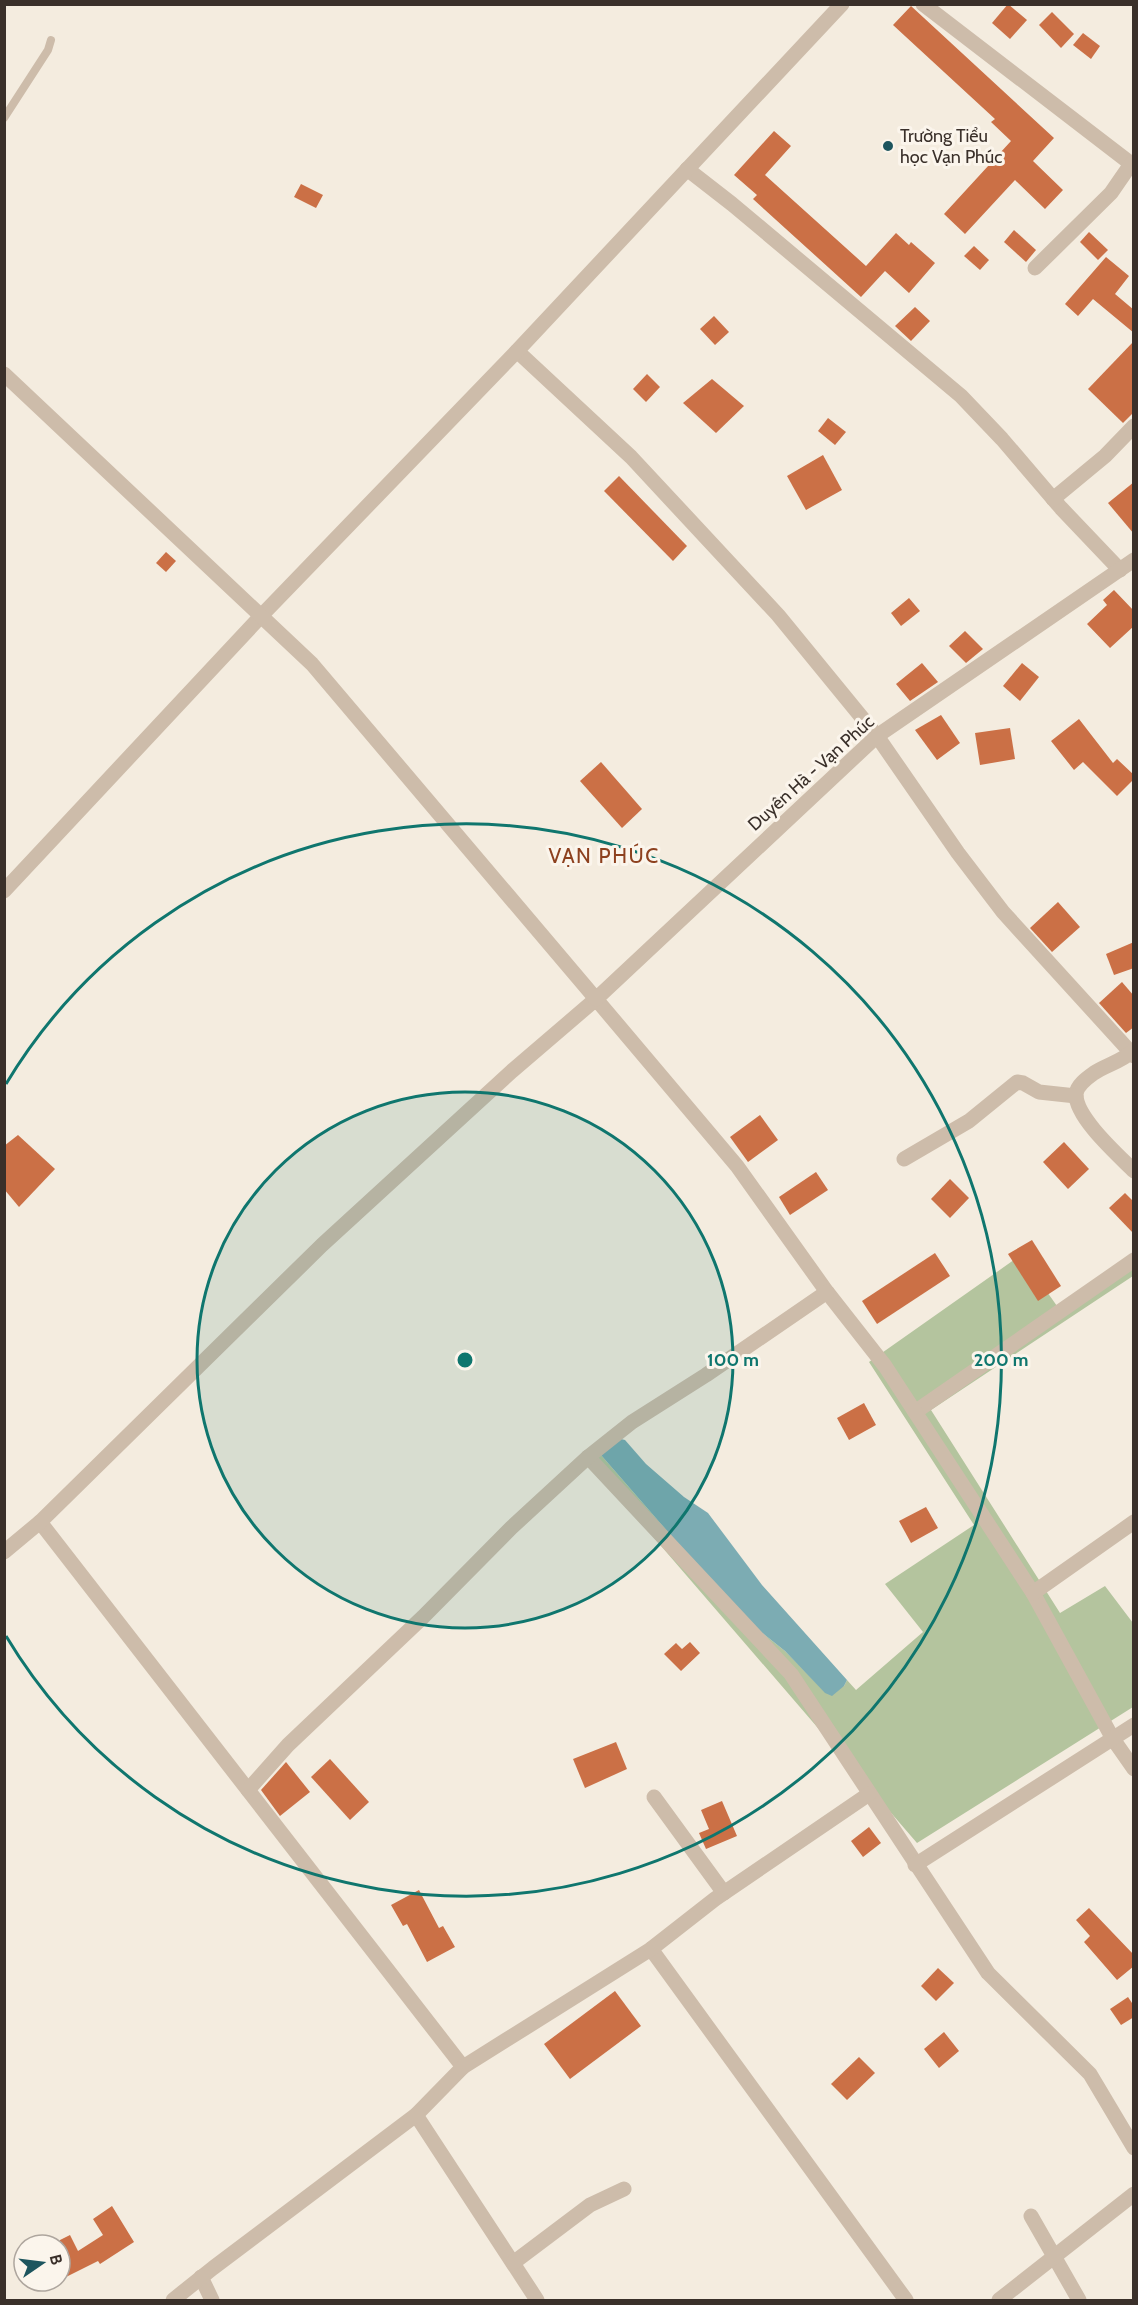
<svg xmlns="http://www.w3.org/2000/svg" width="1138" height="2305" viewBox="0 0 1138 2305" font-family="Cabin,sans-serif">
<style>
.green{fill:#b4c49e}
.water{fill:#7cacb3}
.building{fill:#cb7046}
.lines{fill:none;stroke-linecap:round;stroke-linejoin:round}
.service{stroke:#cdbcaa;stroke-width:8}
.minor{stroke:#cdbcaa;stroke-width:15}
.tertiary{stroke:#cdbcaa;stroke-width:15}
.ring{fill:none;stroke:#0f766e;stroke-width:3}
.poi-dot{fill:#1d555e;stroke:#fbf5ec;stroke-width:2}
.labels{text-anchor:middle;stroke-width:6;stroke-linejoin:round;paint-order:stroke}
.poi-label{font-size:18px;fill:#3a302a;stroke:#fbf5ec;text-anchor:start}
.street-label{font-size:18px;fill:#3a302a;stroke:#fbf5ec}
.quarter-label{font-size:21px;letter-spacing:1.5px;fill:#8d411f;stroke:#fbf5ec}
.centre{fill:#0f766e;stroke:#fbf5ec;stroke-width:3}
.ring-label{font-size:18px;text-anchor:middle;font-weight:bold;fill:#0f766e;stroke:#fbf5ec;stroke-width:6;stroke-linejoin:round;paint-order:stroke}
</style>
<rect width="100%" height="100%" fill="#f4ecdf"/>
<path class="green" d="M1021 1255 1057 1306 1133 1255V1276L931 1410 1060 1613 1105 1586 1133 1623V1707L917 1843 587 1460 601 1455 742 1617 785 1651 825 1692 844 1686 847 1680 856 1690 923 1632 885 1584 974 1525 869 1362Z"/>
<path class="water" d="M621 1439 625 1440 646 1464 684 1497 708 1513 762 1585 847 1680 844 1686 832 1696 825 1693 785 1651 742 1617 601 1455Z"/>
<g class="building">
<path d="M1008 4 1027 20 1010 39 992 23Z"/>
<path d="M911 6 1054 138 1033 161 1063 190 1045 209 1015 180 965 234 944 214 1011 141 991 122 995 119 893 25Z"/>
<path d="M1052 12 1074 34 1061 48 1039 25Z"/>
<path d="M1083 33 1100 46 1091 59 1073 45Z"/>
<path d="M774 131 791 146 765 175 866 266 896 233 909 245 911 242 935 263 909 293 885 271 861 297 753 199 757 195 734 175Z"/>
<path d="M301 184 323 195 316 208 294 197Z"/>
<path d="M1014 230 1036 250 1026 262 1004 242Z"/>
<path d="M1089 232 1108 250 1098 260 1080 242Z"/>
<path d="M974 246 989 260 980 270 964 256Z"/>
<path d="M1106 257 1129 276 1115 294 1134 310V333L1093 299 1078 316 1065 304Z"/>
<path d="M915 307 930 321 911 341 895 326Z"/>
<path d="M714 316 729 332 715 345 700 329Z"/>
<path d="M1134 341V412L1123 423 1088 389Z"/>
<path d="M647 374 660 387 646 402 633 389Z"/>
<path d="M712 379 744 406 716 433 683 403Z"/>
<path d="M828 418 846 432 835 445 818 431Z"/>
<path d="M823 455 842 490 806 510 787 476Z"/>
<path d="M619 476 687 546 673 561 604 491Z"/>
<path d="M1134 482V534L1108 503Z"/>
<path d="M166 552 176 561 166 572 156 563Z"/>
<path d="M1114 590 1134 611V626L1110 648 1087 624 1107 605 1103 600Z"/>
<path d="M909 598 920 611 901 626 891 613Z"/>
<path d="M965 631 983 649 966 663 949 646Z"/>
<path d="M922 663 938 682 910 701 896 684Z"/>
<path d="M1022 663 1039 677 1020 701 1003 686Z"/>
<path d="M941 715 960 743 937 760 915 730Z"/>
<path d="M1079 719 1113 763 1117 759 1134 775V779L1117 796 1083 762 1074 770 1051 741Z"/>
<path d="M1010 728 1015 759 980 765 975 733Z"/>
<path d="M601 762 642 809 622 828 580 781Z"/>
<path d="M1058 902 1080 927 1052 952 1030 928Z"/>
<path d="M1134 942V968L1114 975 1106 954Z"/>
<path d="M1122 982 1134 996V1027L1126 1033 1099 1003Z"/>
<path d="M760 1115 778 1140 748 1162 730 1137Z"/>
<path d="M18 1135 55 1169 19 1207 4 1189V1146Z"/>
<path d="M1064 1142 1089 1169 1068 1189 1043 1162Z"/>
<path d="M816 1172 828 1190 790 1215 779 1197Z"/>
<path d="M950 1179 969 1198 950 1218 931 1199Z"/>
<path d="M1125 1193 1134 1202V1234L1109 1208Z"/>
<path d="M1032 1240 1061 1286 1038 1301 1008 1254Z"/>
<path d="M935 1253 950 1276 877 1324 862 1301Z"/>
<path d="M864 1403 876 1425 849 1440 837 1418Z"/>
<path d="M926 1507 938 1528 911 1543 899 1521Z"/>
<path d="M690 1642 700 1653 681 1671 664 1654 676 1643 682 1649Z"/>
<path d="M616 1742 627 1769 585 1788 573 1759Z"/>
<path d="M330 1759 369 1802 350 1820 311 1777Z"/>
<path d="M286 1762 310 1792 280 1816 261 1790Z"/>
<path d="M722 1801 737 1836 706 1849 699 1833 709 1829 701 1810Z"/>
<path d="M869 1827 881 1843 863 1857 851 1841Z"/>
<path d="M419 1890 439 1928 443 1926 455 1947 427 1962 407 1924 403 1926 391 1905Z"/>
<path d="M1089 1908 1134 1955V1966L1117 1980 1084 1942 1090 1936 1076 1920Z"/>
<path d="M938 1968 954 1983 936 2001 921 1986Z"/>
<path d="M615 1991 641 2026 570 2079 544 2044Z"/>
<path d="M1128 1997 1134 2006V2017L1121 2025 1110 2009Z"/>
<path d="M944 2032 959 2051 939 2068 924 2049Z"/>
<path d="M859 2057 875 2073 847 2100 831 2084Z"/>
<path d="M112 2206 134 2242 100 2264 98 2261 60 2280V2240L70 2235 78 2251 103 2235 93 2219Z"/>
</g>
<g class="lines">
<path class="service" d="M4 118 48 50 51 40"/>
<g class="minor">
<path d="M923 4 1134 166"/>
<path d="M687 169 732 204 961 396 1002 439 1061 508 1120 570"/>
<path d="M1035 268 1111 193 1131 164"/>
<path d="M517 351 631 457 778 615 877 736 958 853 1003 912 1134 1056"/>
<path d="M1053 499 1105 456 1134 426"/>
<path d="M4 891 262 615 517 351 842 4"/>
<path d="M1134 1050C1123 1061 1106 1065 1094 1073 1087 1078 1077 1085 1076 1094 1075 1117 1118 1155 1134 1171"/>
<path d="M904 1159 969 1121 1017 1082 1023 1083 1039 1092 1076 1096"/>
<path d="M915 1412 1134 1260"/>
<path d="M588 1457 791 1674 988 1973 1090 2074 1134 2148"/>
<path d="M40 1522 463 2067"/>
<path d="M4 1552 40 1522 322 1245 512 1071 596 999 737 1166 827 1292 885 1366 1033 1593 1113 1739 1134 1769"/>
<path d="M1033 1593 1134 1522"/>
<path d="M248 1790 288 1745 423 1617 511 1528 588 1457 632 1422 706 1375 827 1292"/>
<path d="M654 1797 724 1893"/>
<path d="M915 1865 1134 1725"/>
<path d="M651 1949 906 2300"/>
<path d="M416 2115 537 2300"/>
<path d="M1031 2216 1079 2300"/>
<path d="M513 2263 590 2205 624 2189"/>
<path d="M201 2277 212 2300"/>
<path d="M173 2300 213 2268 416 2115 463 2067 651 1949 715 1899 869 1794"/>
<path d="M999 2300 1134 2194"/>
</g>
<path class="tertiary" d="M4 374 312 664 596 999 877 736 1134 560"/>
</g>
<circle cx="465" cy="1360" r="268" fill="#0f766e" fill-opacity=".12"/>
<g class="ring">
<circle cx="465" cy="1360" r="268"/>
<path d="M6 1084A536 536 0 1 1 6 1636"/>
</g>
<circle class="poi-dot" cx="888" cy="146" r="6"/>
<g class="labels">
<g class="poi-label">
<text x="900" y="142">Trường Tiểu<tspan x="900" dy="21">học Vạn Phúc</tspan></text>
</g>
<g class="street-label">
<text transform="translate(811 773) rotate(-42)" y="6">Duyên Hà - Vạn Phúc</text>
</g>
<g class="quarter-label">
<text x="604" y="863">VẠN PHÚC</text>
</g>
</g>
<circle cx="465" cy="1360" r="9" class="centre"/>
<g class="ring-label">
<text x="733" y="1366">100 m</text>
<text x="1001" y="1366">200 m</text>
</g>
<rect width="1138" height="2305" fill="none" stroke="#3a302a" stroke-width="12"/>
<g transform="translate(42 2263) rotate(76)"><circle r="28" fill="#fbf5ec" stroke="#aea69e" stroke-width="1.5"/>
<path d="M0-4.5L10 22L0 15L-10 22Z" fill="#1d555e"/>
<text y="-9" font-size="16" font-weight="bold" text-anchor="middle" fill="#3a302a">B</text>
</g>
</svg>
